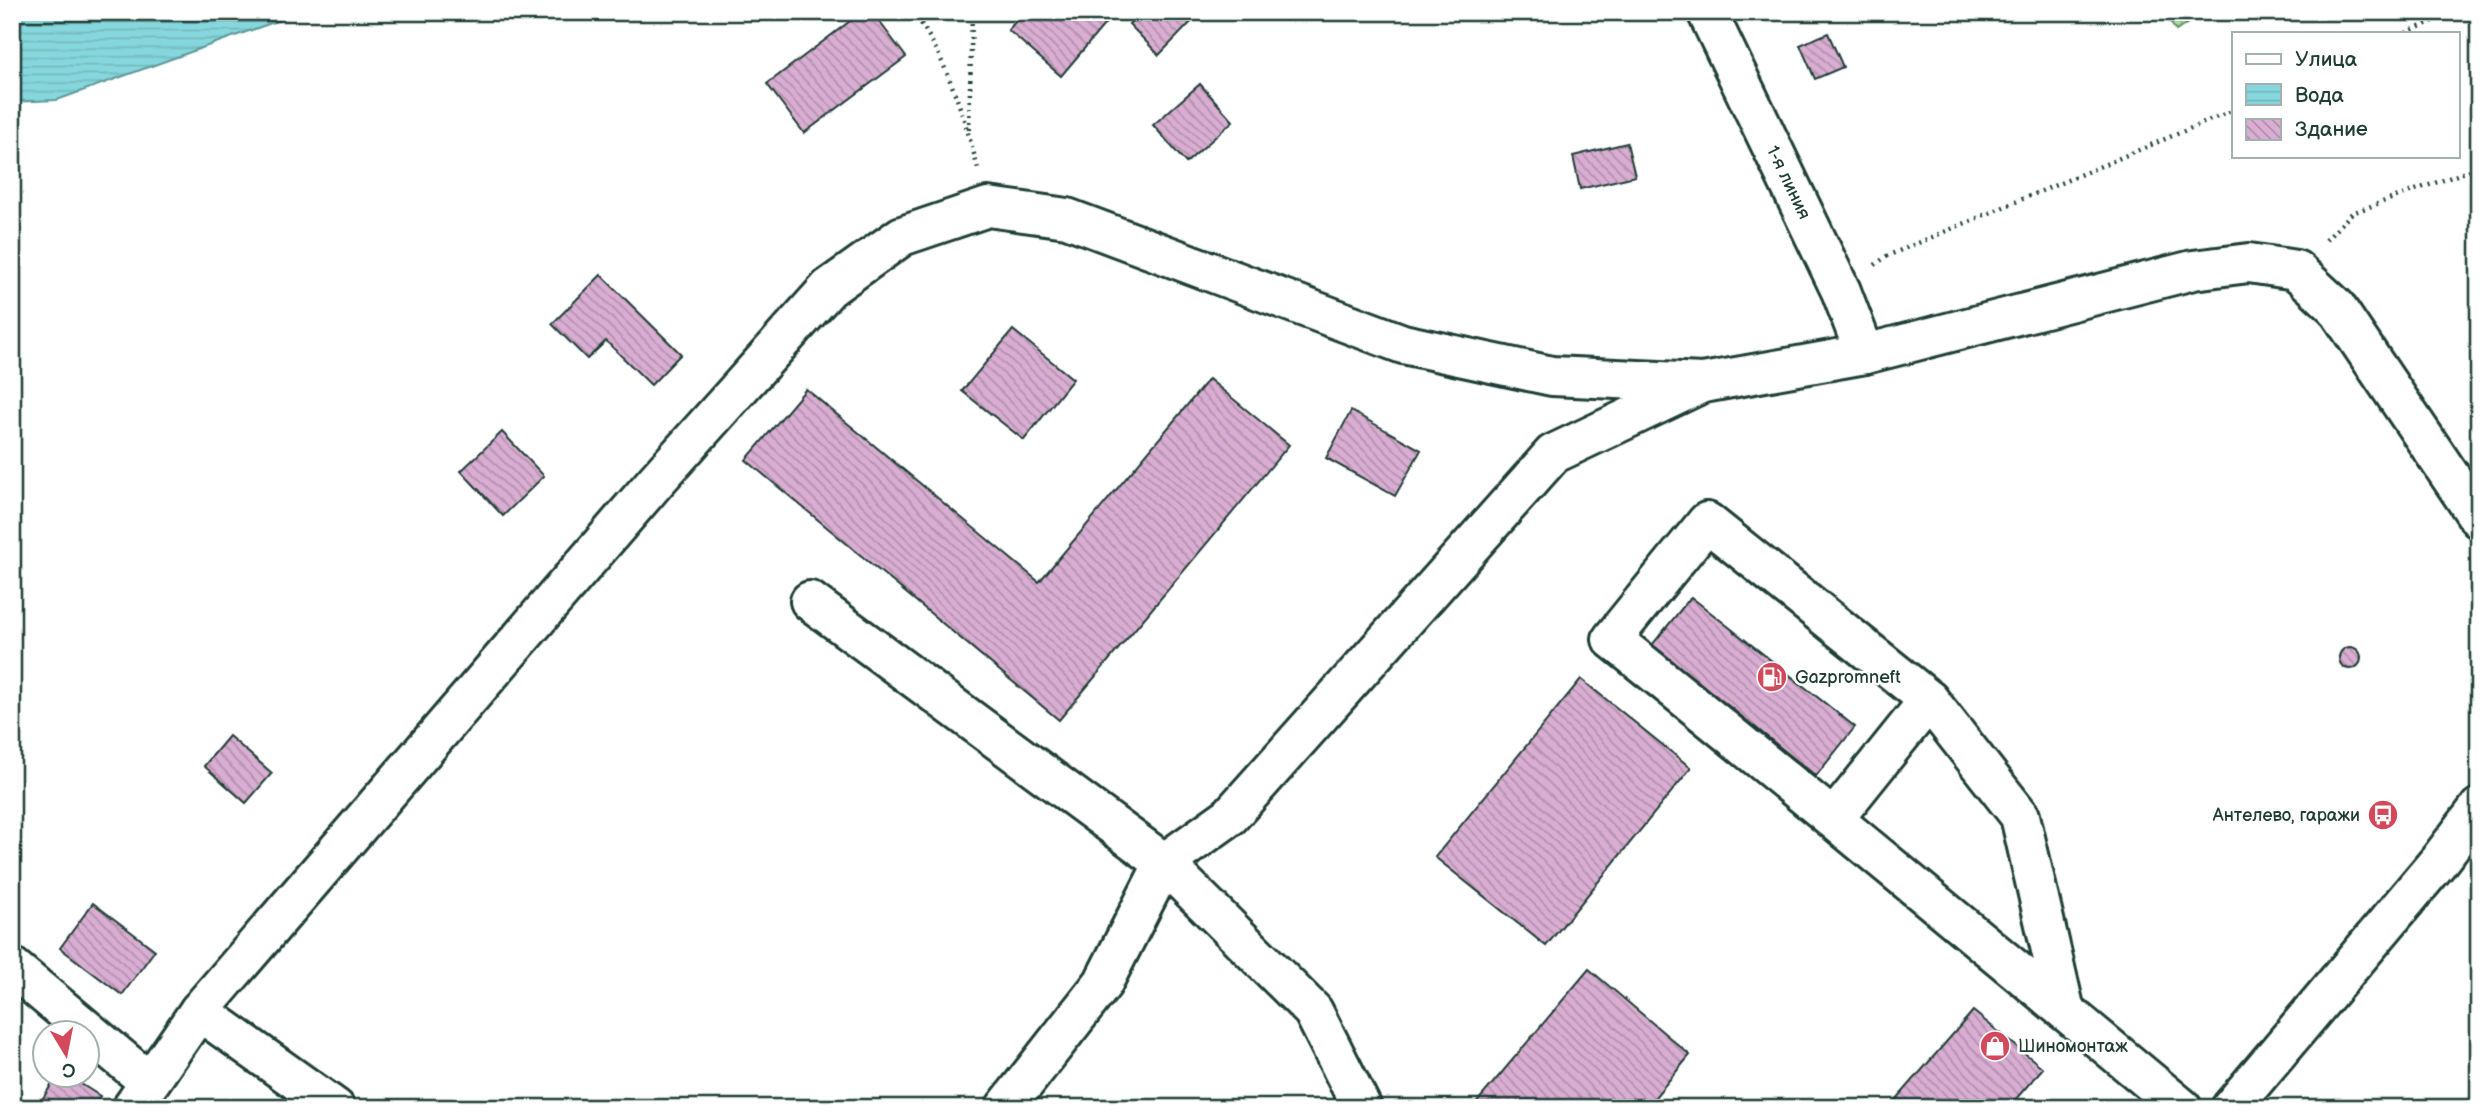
<svg xmlns="http://www.w3.org/2000/svg" width="2491" height="1120" viewBox="0 0 2491 1120" font-family="'Balsamiq Sans',sans-serif">
<style>
.garden{fill:url(#garden-dots);stroke:#648c69;stroke-width:2}
.water{fill:url(#water-rules);stroke:#5d9999;stroke-width:2}
.building{fill:url(#building-back-hatch);stroke:#1f3d34;stroke-width:2}
.lines{fill:none;stroke-linecap:round;stroke-linejoin:round}
.minor-casing{stroke:#1f3d34;stroke-width:44}
.major-casing{stroke:#1f3d34;stroke-width:44}
.path{stroke:#1f3d34;stroke-width:4.5;stroke-dasharray:2 5;stroke-linecap:butt}
.minor{stroke:#fff;stroke-width:38}
.major{stroke:#fff;stroke-width:38}
.labels{text-anchor:middle;stroke-width:5;stroke-linejoin:round;paint-order:stroke}
.street-label{font-size:18px;fill:#1f3d34;stroke:#fff}
.poi-label{font-size:18px;fill:#1f3d34;stroke:#fff;text-anchor:start}
</style>
<defs>
<pattern id="garden-dots" width="8" height="8" patternUnits="userSpaceOnUse" patternTransform="scale(1.75)"><rect width="8" height="8" fill="#a9dc9e"/><path d="M2 2h.1M6 6h.1" fill="none" stroke="#91be89" stroke-width="1.8" stroke-linecap="round"/></pattern>
<pattern id="water-rules" width="6" height="5" patternUnits="userSpaceOnUse" patternTransform="scale(1.75)"><rect width="6" height="5" fill="#86d7dd"/><path d="M0 2.5h6" fill="none" stroke="#73b9be"/></pattern>
<pattern id="building-back-hatch" width="6" height="6" patternUnits="userSpaceOnUse" patternTransform="scale(1.75)"><rect width="6" height="6" fill="#daaed2"/><path d="M-1 5l2 2M0 0l6 6M5-1l2 2" fill="none" stroke="#b08fab"/></pattern>
</defs>
<rect width="100%" height="100%" fill="#fff"/>
<filter id="ink" filterUnits="userSpaceOnUse"><feTurbulence type="fractalNoise" baseFrequency=".0143" numOctaves="2"/><feDisplacementMap in="SourceGraphic" scale="14" xChannelSelector="R" yChannelSelector="G"/><feConvolveMatrix kernelMatrix="1 2 1 2 8 2 1 2 1" color-interpolation-filters="sRGB"/></filter>
<g filter="url(#ink)">
<path class="garden" d="M2164 12H2204L2176 31Z"/>
<path class="water" d="M12 12H302L57 100 12 102Z"/>
<g class="building">
<path d="M862 12H872L906 57 804 133 767 84Z"/>
<path d="M1024 12H1115L1061 76 1008 30Z"/>
<path d="M1141 12H1201L1159 55 1129 24Z"/>
<path d="M1828 33 1843 67 1815 79 1800 45Z"/>
<path d="M1200 84 1233 121 1186 163 1153 125Z"/>
<path d="M1627 143 1635 176 1580 189 1573 156Z"/>
<path d="M601 275 681 354 651 385 606 341 587 359 552 324Z"/>
<path d="M1013 330 1073 379 1024 440 962 391Z"/>
<path d="M1209 379 1289 445 1059 720 746 460 806 389 1039 582Z"/>
<path d="M1351 411 1421 450 1395 496 1326 458Z"/>
<path d="M502 432 544 476 503 516 461 471Z"/>
<path d="M1691 597 1855 727 1816 776 1652 645Z"/>
<circle cx="2350" cy="658" r="11"/>
<path d="M1581 679 1691 768 1546 946 1435 857Z"/>
<path d="M229 736 272 773 246 803 204 766Z"/>
<path d="M93 903 155 950 122 995 60 948Z"/>
<path d="M1589 969 1690 1055 1646 1108H1472Z"/>
<path d="M1973 1011 2043 1068 2008 1108H1889Z"/>
<path d="M58 1074H65L100 1096 93 1108H48L40 1103Z"/>
</g>
<g class="lines">
<g class="minor-casing">
<g id="minor">
<path id="s1" d="M1707 12 1841 291 1865 354"/>
<path d="M810 601 1164 863 1313 1011 1362 1108"/>
<path d="M1835 817 1929 700"/>
<path d="M12 967 149 1082"/>
<path d="M199 1011 335 1108"/>
<path d="M2065 1011 2020 816 1929 700 1707 522 1612 639C1804 793 1993 951 2182 1108"/>
<path d="M132 1108 199 1011 656 481 829 288 902 236 988 207 1067 218 1403 344 1552 376 1703 383 1865 354 2193 270 2249 263 2296 270 2336 307 2479 519"/>
<path d="M1005 1108 1103 983 1164 863 1230 816 1553 454 1698 385"/>
</g>
</g>
<g class="major-casing">
<path id="major" d="M2231 1108 2438 862 2479 808"/>
</g>
<g class="path">
<path d="M913 12C946 56 964 116 978 169"/>
<path d="M2406 33 2453 12"/>
<path d="M969 130 972 12"/>
<path d="M2326 240 2352 213 2479 167"/>
<path d="M1875 265 1887 256 2234 110"/>
</g>
<use href="#minor" class="minor"/>
<use href="#major" class="major"/>
</g>
</g>
<defs>
<g id="fuel-disc" transform="scale(1.575)"><circle r="9.5" fill="#d1495b" stroke="#fff"/><path d="M-5.5-6h7V0h2V4h1.3V-2.5L3-4.5l.8-.8L6-3V5H2.5V1h-1V6h-7ZM-4.2-4.7v3.2H.2V-4.7Z" fill="#fff"/></g>
<g id="bus-disc" transform="scale(1.575)"><circle r="9.5" fill="#d1495b" stroke="#fff"/><path d="M-5-6H5V4H4V6H2V4H-2V6H-4V4H-5ZM-3.5-4V0h7V-4ZM-3.5 1.2v1.5H-2V1.2ZM2 1.2v1.5H3.5V1.2Z" fill="#fff"/></g>
<g id="shop-disc" transform="scale(1.575)"><circle r="9.5" fill="#d1495b" stroke="#fff"/><path d="M-5-2.5h2.3a2.7 3.5 0 0 1 5.4 0H5L5.5 6h-11ZM-1.5-2.5h3a1.5 2.3 0 0 0-3 0Z" fill="#fff"/></g>
</defs>
<g fill-rule="evenodd">
<use href="#fuel-disc" x="1772" y="677"/>
<use href="#bus-disc" x="2383" y="815"/>
<use href="#shop-disc" x="1995" y="1046"/>
</g>
<g class="labels">
<g class="street-label">
<text dy="6" stroke="none"><textPath href="#s1" startOffset="189">1-я линия</textPath></text>
</g>
<g class="poi-label">
<text x="1795" y="683">Gazpromneft</text>
<text x="2360" y="821" text-anchor="end">Антелево, гаражи</text>
<text x="2018" y="1052">Шиномонтаж</text>
</g>
</g>
<rect width="2491" height="1120" fill="none" stroke="#fff" stroke-width="42"/>
<rect x="21" y="21" width="2449" height="1078" fill="none" stroke="#1f3d34" stroke-width="2.5" filter="url(#ink)"/>
<rect x="2232" y="32" width="228" height="126" fill="#ffffff" stroke="#a5b1ae" stroke-width="2"/>
<rect x="2246" y="54" width="35" height="10" fill="#ffffff" stroke="#a5b1ae" stroke-width="2"/>
<text x="2295" y="66" font-size="21" fill="#1f3d34">Улица</text>
<rect x="2246" y="84" width="35" height="21" fill="url(#water-rules)" stroke="#a5b1ae" stroke-width="2"/>
<text x="2295" y="102" font-size="21" fill="#1f3d34">Вода</text>
<rect x="2246" y="119" width="35" height="21" fill="url(#building-back-hatch)" stroke="#a5b1ae" stroke-width="2"/>
<text x="2295" y="136" font-size="21" fill="#1f3d34">Здание</text>
<g transform="translate(66 1054) rotate(170)"><circle r="33" fill="#ffffff" stroke="#a5b1ae" stroke-width="2"/>
<path d="M0-5L12 26L0 18L-12 26Z" fill="#d1495b"/>
<text y="-10" font-size="19" font-weight="bold" text-anchor="middle" fill="#1f3d34">С</text>
</g>
</svg>
